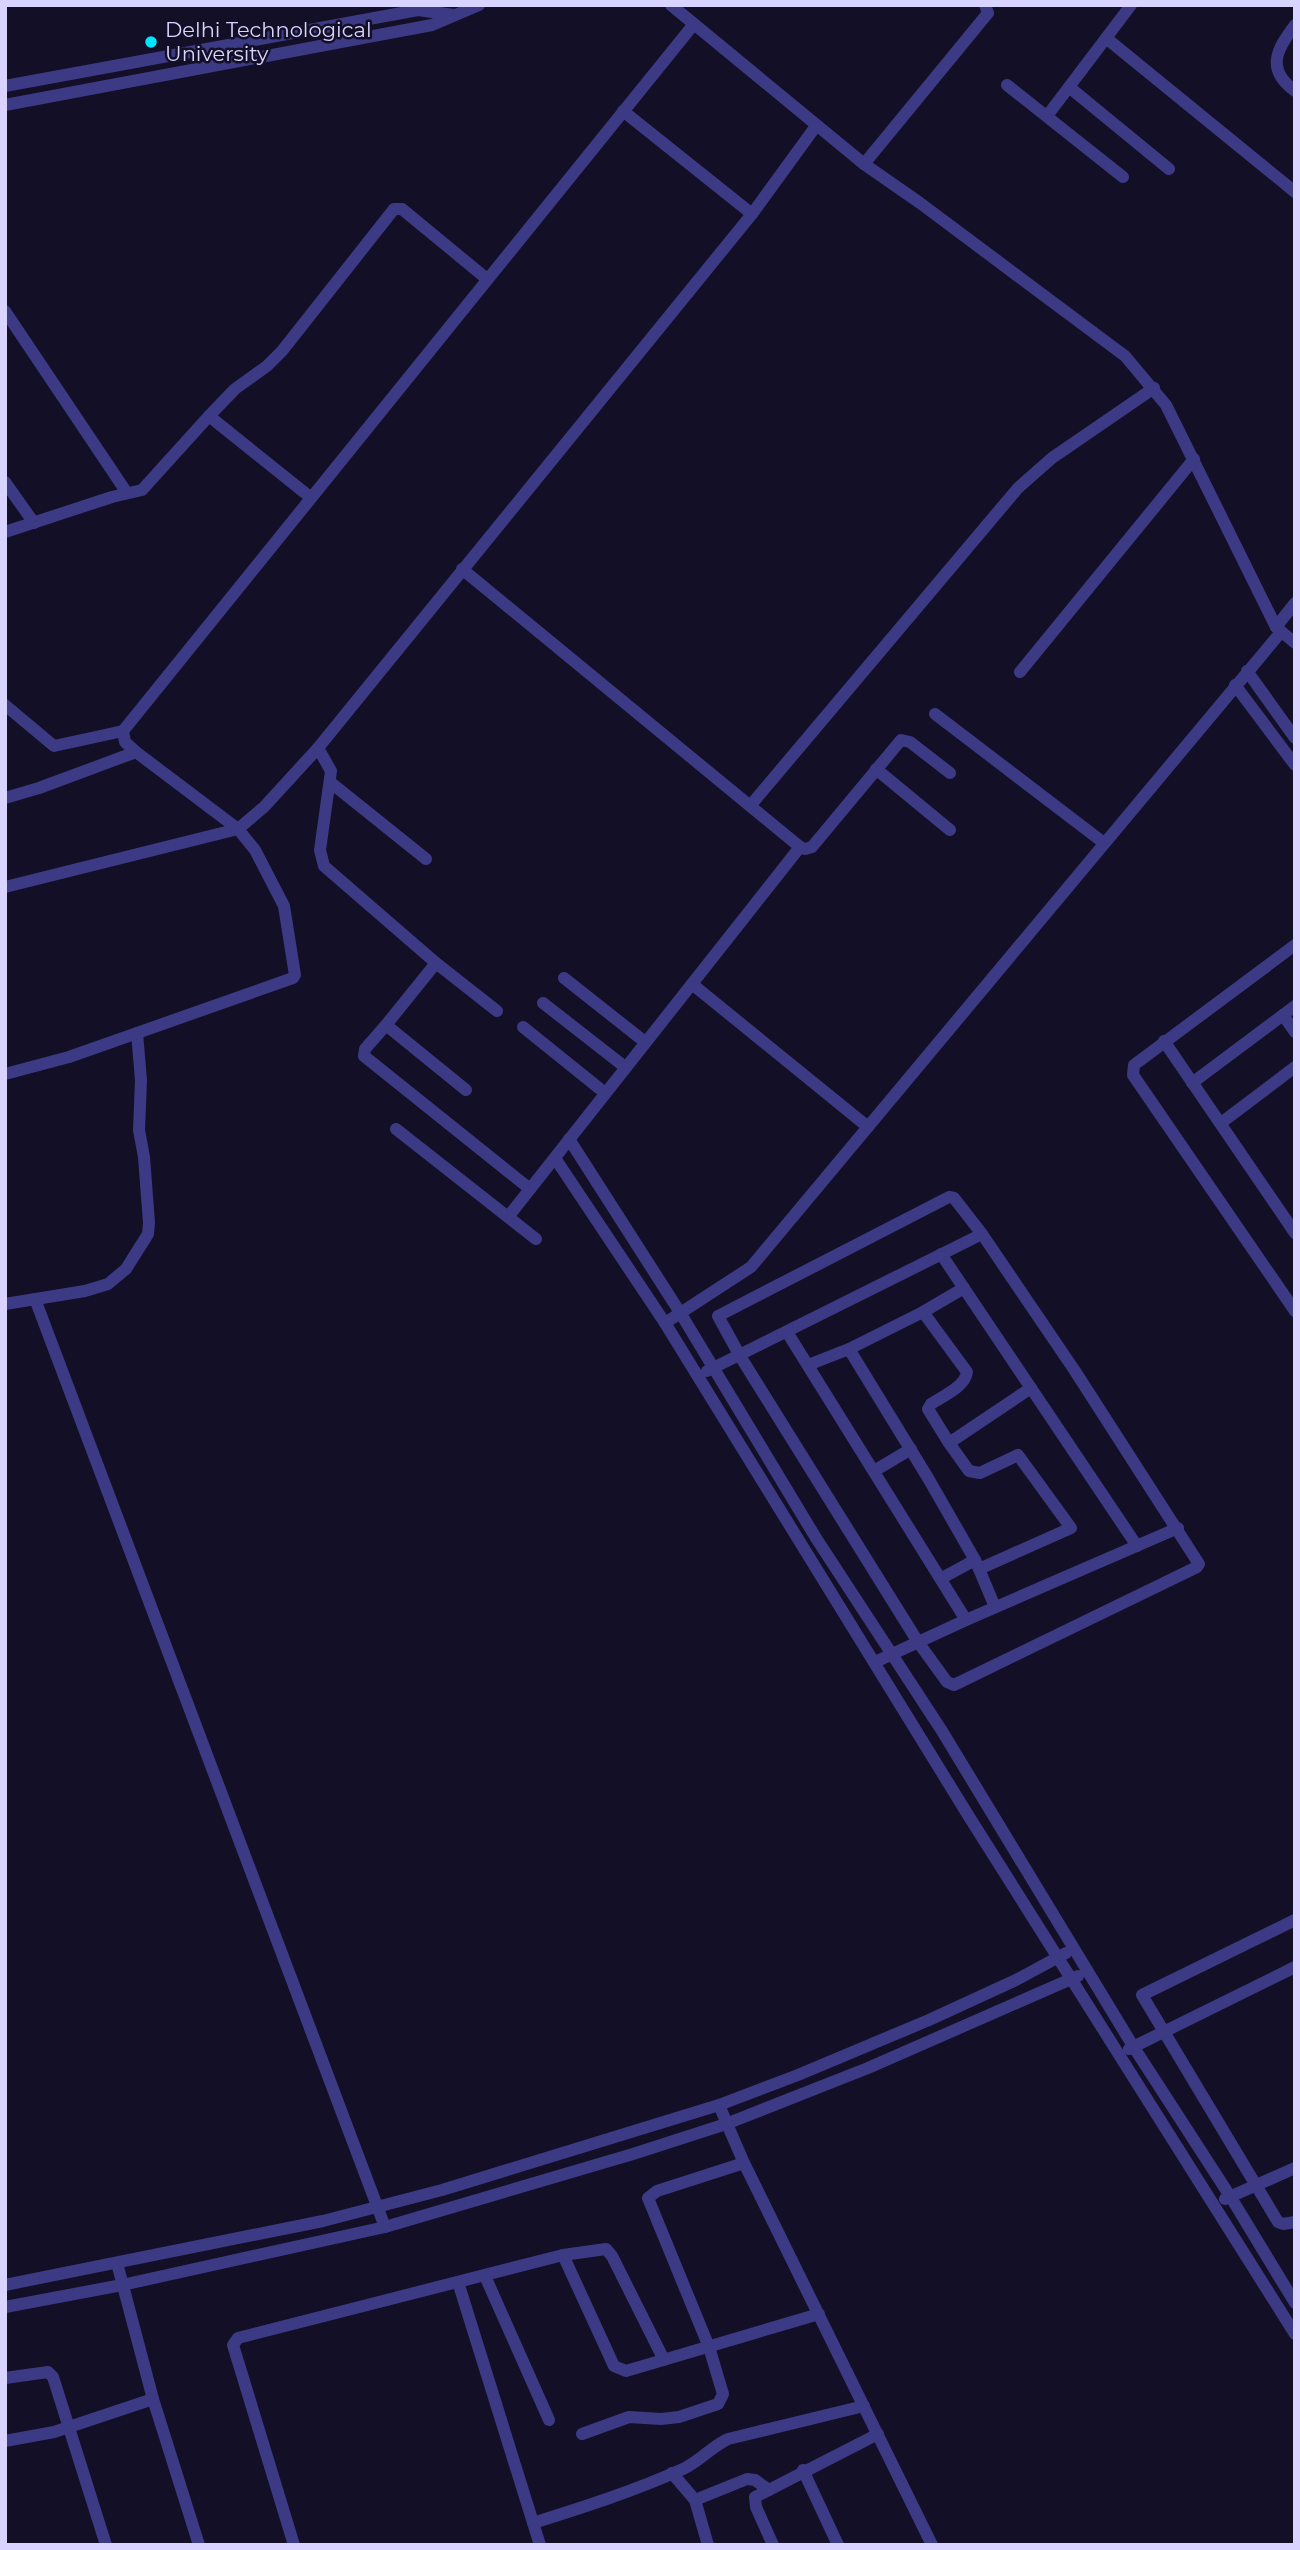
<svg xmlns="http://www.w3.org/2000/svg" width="1300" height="2550" viewBox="0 0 1300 2550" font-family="Montserrat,sans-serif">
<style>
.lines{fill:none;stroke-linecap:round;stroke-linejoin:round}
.minor{stroke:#3d3a85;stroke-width:12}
.poi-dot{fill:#00e5ff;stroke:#130f26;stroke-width:2.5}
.labels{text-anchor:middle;stroke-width:5;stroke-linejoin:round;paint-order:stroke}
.poi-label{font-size:21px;fill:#d9d4ff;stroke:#130f26;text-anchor:start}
</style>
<rect width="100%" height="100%" fill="#130f26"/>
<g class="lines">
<g class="minor">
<path d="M671 5 864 164 920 203 1125 356 1166 405 1276 627 1295 643"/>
<path d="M1295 25C1277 49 1265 69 1295 91"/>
<path d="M1106 38 1295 192"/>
<path d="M1007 85 1123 177"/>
<path d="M5 86 418 10 454 15"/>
<path d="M1069 87 1169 169"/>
<path d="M5 105 432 25 479 5"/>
<path d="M1047 116 1131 5"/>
<path d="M864 164 988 13 985 5"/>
<path d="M752 214 816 126"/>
<path d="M5 311 127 493"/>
<path d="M209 416 235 389 267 366 282 351 394 209H402L487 279"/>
<path d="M5 482 34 523"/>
<path d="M5 532 112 497 142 490 209 416 310 497"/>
<path d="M462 569 800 847 508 1217"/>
<path d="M1276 627 1295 603"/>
<path d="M1247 671 1295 738"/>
<path d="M1020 672 1194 459"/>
<path d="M1235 685 1295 765"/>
<path d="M5 705 54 746 123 731"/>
<path d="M935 714 1104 843"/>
<path d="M876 769 950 830"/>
<path d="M330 782 426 859"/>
<path d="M5 798 39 788 136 752"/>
<path d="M750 806 1018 488 1052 458 1154 388"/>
<path d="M800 847 805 849 812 847 901 740 910 742 950 773"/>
<path d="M5 887 238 829 264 807 318 748"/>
<path d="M1295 945 1134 1065 1133 1075 1295 1311"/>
<path d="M436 963 497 1011"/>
<path d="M564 978 645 1042"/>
<path d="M692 984 868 1127"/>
<path d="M543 1003 625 1067"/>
<path d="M1283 1015 1295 1032"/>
<path d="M386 1025 365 1049 364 1056 530 1189"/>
<path d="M523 1027 605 1093"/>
<path d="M1164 1041 1295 1233"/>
<path d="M5 1074 69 1057 293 978 295 975 284 906 255 850 238 829 136 752 125 742 123 731 694 24"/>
<path d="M1192 1083 1295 1006"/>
<path d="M466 1090 386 1025 436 963 324 866 320 850 331 771 318 748 752 214 623 111"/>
<path d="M1221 1123 1295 1067"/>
<path d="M396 1129 536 1239"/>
<path d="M569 1139 681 1314 816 1538 942 1731 1133 2046 1230 2196 1295 2303"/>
<path d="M555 1158 665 1323 968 1815 1295 2334"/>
<path d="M949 1197 954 1198 982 1234 1075 1371 1199 1564 1197 1567 954 1685 947 1682 918 1642 740 1356 718 1316Z"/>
<path d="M941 1254 1137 1546"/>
<path d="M35 1299 385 2227"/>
<path d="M5 1304 85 1291 108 1284 126 1269 148 1234 149 1223 144 1157 139 1130 141 1080 137 1033"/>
<path d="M923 1312 964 1288"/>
<path d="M665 1323 751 1267 1281 632"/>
<path d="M787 1332 966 1620"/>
<path d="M808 1365 849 1349"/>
<path d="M707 1371 982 1234"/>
<path d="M949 1443 969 1471 980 1473 1018 1455 1071 1528 979 1569 975 1560"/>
<path d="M874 1471 911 1449"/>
<path d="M979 1569 995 1607"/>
<path d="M942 1578 975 1560 928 1478 849 1349 923 1312 967 1372C965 1387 943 1396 931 1404L928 1409 949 1443 1031 1388"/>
<path d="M875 1662 966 1620 1178 1528"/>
<path d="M1295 1920 1142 1995 1278 2222 1283 2224 1295 2222"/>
<path d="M1129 2049 1295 1967"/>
<path d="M719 2105 744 2163 932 2545"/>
<path d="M1225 2199 1295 2168"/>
<path d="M563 2255 614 2366 626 2371 819 2314"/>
<path d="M117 2263 153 2399 199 2545"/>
<path d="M485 2276 549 2420"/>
<path d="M458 2282 540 2545"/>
<path d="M5 2285 323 2221 442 2190 719 2105 798 2075 929 2020 1016 1980 1066 1953"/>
<path d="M5 2307 122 2285 385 2227 633 2154 726 2124 868 2068 1078 1976"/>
<path d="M5 2378 48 2372 53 2377 106 2545"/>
<path d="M582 2434 629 2417 661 2419 679 2417 718 2404 723 2394 709 2347 648 2198 657 2191 744 2163"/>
<path d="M5 2441 54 2432 153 2399"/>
<path d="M803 2470 838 2545"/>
<path d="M672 2473 695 2500 708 2545"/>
<path d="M695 2500 747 2479 755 2480 769 2490"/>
<path d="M533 2523C584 2507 634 2491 683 2469 700 2461 711 2447 728 2439L864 2406"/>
<path d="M294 2545 233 2345 238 2338 563 2255 606 2249 612 2256 664 2360"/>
<path d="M773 2545 756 2507 755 2497 878 2434"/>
</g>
</g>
<circle class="poi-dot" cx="151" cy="42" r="7"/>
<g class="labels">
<g class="poi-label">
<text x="165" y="37">Delhi Technological<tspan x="165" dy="24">University</tspan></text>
</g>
</g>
<rect width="1300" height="2550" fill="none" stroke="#d9d4ff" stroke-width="14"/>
</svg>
